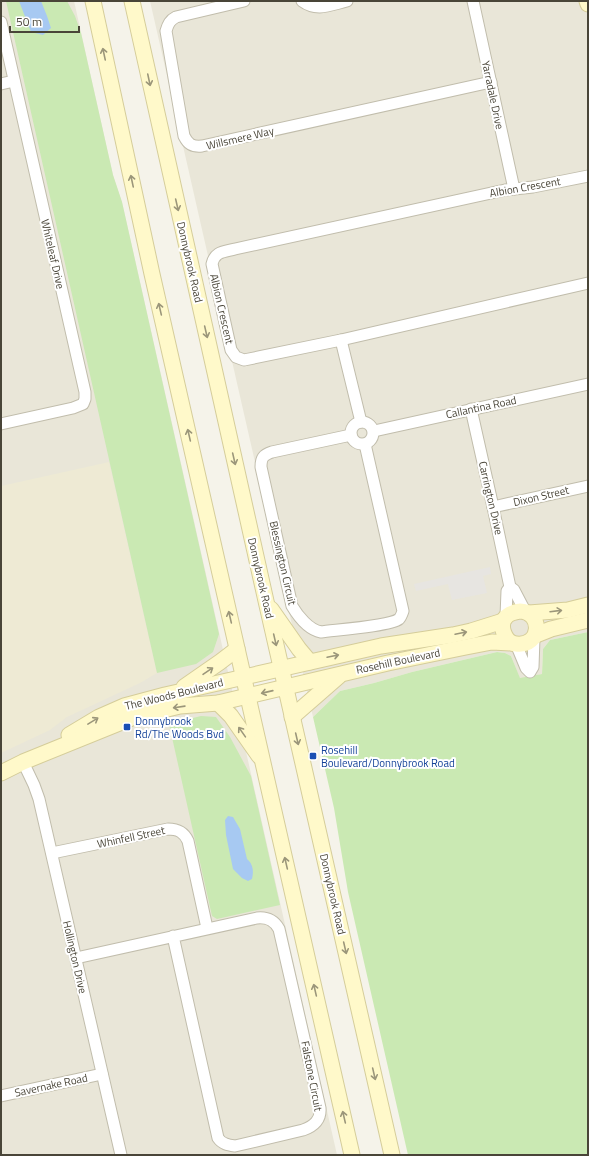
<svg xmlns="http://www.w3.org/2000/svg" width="589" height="1156" viewBox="0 0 589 1156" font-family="'Titillium Web',sans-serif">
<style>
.residential{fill:#e9e6d8}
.education{fill:#eeead4}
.green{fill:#cae9b3}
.parking{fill:#e7e5e1}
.water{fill:#a7c9f2}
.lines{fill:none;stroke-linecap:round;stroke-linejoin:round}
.street-casing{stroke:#c1bdac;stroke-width:13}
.secondary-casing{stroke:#d5cd9a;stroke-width:17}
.street{stroke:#fff;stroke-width:11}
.secondary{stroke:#fff9ca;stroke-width:15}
.oneway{stroke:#9b967a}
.transit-dot{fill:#1a4fb4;stroke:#fff;stroke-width:1.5}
.labels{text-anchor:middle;stroke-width:4;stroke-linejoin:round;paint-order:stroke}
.street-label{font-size:11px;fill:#494538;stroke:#fff}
.transit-label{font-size:11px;fill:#164399;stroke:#fff;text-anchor:start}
</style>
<rect width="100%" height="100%" fill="#f5f3ea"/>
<g class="residential">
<path d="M1 1H74L113 175 122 202 337 1155H1Z"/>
<path d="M150 1H588V632L550 640 543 649 542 674 520 679 511 656 505 653 497 652 412 672 374 683 340 691 313 717Z"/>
</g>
<path class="education" d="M109 462 157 673 140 683 67 717 50 730 1 753V486Z"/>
<g class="green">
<path d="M6 1H67L75 16 81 33 113 175 122 202 219 634 213 652 196 664 157 673Z"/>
<path d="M588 632V1155H408L348 892 334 808 313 717 340 691 374 683 412 672 497 652 505 653 511 656 520 678 542 674 543 649 550 640Z"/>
<path d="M201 716 216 717 230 737 251 776 280 905 217 919 212 916 169 724Z"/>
</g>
<path class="parking" d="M490 567 491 574 483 576 487 593 452 600 448 584 416 591 414 584Z"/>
<g class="water">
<path d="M19 1H41L47 16 51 28 43 35 31 32Z"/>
<path d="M228 816 233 817 240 829 247 859C253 864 254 871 252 879L248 881 242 878 233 869 226 835 225 820Z"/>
</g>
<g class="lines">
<g class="street-casing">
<g id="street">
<path d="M244 1 176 17C170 20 168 24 166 31L184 136C188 144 192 147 202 146L491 82"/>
<path d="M302 1C317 12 330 5 347 1"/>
<path d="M473 1 514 189"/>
<path d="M1 22 85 392V399L83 404 73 408 1 424"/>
<path d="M1 84 14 81"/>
<path d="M588 176 533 187 505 190 235 249C224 252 215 251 212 264L231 350 236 357 244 360 341 340 588 283"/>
<path d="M341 340 361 422"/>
<path d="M471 409 493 507 510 587 514 590 525 611"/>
<circle cx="362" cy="433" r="11"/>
<path d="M374 431 588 384"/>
<path d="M351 435 272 452C263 455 261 458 261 467L292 606C298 616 309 630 321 632 335 630 390 626 399 619 401 617 402 614 403 611L365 444"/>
<path d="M493 507 588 486"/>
<path d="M506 616 507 591 510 587"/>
<path d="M516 644 526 668 530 672 533 667 534 638"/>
<path d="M23 762 34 785 39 799 121 1155"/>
<path d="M52 853 168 829C178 829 184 832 188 841L207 928"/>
<path d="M76 958 257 918C267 917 274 920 279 929L320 1108C321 1120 314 1126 303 1130L235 1146C228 1145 222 1144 218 1138L173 936"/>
<path d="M1 1096 102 1074"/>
</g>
</g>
<g class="secondary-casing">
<g id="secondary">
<path d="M93 1 152 274 352 1155"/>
<path d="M132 1 266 601 392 1155"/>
<path d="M587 1 588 4"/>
<path d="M271 609 299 649 310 662"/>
<path d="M520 611C543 612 542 647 516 644 505 643 498 625 506 617 509 613 515 612 520 611Z"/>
<path d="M529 613 568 610 588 605"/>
<path d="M536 635 551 629 588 620"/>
<path d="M184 687 220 662 237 649"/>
<path d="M218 703 231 716 259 756"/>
<path d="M292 717 339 676"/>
<path d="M69 735 99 717 124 706 165 695 381 646 453 635 471 631 503 621"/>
<path d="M1 773 23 762 134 717 180 706 218 703 388 663 466 647 492 642 511 643"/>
</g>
</g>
<use href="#street" class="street"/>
<use href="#secondary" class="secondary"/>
</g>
<defs><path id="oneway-shaft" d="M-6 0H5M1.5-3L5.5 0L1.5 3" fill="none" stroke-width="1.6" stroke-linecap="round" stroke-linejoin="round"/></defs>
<g class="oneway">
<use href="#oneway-shaft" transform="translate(104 54) rotate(-102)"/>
<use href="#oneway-shaft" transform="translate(149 80) rotate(78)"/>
<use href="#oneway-shaft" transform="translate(132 181) rotate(-102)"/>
<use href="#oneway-shaft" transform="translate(177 205) rotate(77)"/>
<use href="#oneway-shaft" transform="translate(160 309) rotate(-103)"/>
<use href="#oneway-shaft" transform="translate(206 332) rotate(77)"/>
<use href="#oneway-shaft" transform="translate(189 435) rotate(-103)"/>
<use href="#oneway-shaft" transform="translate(234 459) rotate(77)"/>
<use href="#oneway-shaft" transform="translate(556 611) rotate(-7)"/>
<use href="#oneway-shaft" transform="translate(230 617) rotate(-103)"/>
<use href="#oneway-shaft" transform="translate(461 633) rotate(-12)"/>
<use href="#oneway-shaft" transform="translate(275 640) rotate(77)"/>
<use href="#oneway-shaft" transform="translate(333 656) rotate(-12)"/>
<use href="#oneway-shaft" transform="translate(208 671) rotate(-34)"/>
<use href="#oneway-shaft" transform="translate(267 692) rotate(167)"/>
<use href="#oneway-shaft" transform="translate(179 707) rotate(172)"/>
<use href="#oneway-shaft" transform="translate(93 721) rotate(-31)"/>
<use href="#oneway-shaft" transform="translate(242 732) rotate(-125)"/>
<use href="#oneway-shaft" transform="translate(297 739) rotate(77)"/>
<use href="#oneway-shaft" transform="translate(286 863) rotate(-103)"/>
<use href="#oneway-shaft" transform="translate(345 948) rotate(77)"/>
<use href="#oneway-shaft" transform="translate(315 990) rotate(-103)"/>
<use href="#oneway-shaft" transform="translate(374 1074) rotate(77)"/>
<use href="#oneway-shaft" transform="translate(344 1117) rotate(-103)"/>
</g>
<g class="transit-dot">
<rect x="123" y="723" width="8" height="8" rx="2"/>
<rect x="309" y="752" width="8" height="8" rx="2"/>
</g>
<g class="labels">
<g class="street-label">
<text transform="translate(493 95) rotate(78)" y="4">Yarradale Drive</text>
<text transform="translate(240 138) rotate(-13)" y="4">Willsmere Way</text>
<text transform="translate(525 187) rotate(-10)" y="4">Albion Crescent</text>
<text transform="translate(53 254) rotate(77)" y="4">Whiteleaf Drive</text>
<text transform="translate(190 262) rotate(77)" y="4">Donnybrook Road</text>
<text transform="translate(222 309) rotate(77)" y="4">Albion Crescent</text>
<text transform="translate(481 407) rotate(-12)" y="4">Callantina Road</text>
<text transform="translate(541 496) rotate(-13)" y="4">Dixon Street</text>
<text transform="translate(491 498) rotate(77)" y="4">Carrington Drive</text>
<text transform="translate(283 563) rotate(77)" y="4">Blessington Circuit</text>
<text transform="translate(261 578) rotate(77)" y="4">Donnybrook Road</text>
<text transform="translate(398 661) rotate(-12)" y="4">Rosehill Boulevard</text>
<text transform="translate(174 694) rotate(-14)" y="4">The Woods Boulevard</text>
<text transform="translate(131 837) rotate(-12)" y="4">Whinfell Street</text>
<text transform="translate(333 894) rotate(77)" y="4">Donnybrook Road</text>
<text transform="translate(75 957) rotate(77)" y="4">Hollington Drive</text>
<text transform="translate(312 1076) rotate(79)" y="4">Falstone Circuit</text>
<text transform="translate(51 1085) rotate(-12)" y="4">Savernake Road</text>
</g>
<g class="transit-label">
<text x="135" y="725">Donnybrook<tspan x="135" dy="13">Rd/The Woods Bvd</tspan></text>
<text x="321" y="754">Rosehill<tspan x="321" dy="13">Boulevard/Donnybrook Road</tspan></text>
</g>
</g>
<rect width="589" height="1156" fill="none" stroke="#494538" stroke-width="4"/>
<path d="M10 26v6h69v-6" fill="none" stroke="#494538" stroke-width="2"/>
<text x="16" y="26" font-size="12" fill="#494538" stroke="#ffffff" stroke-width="3" paint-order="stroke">50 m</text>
</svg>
